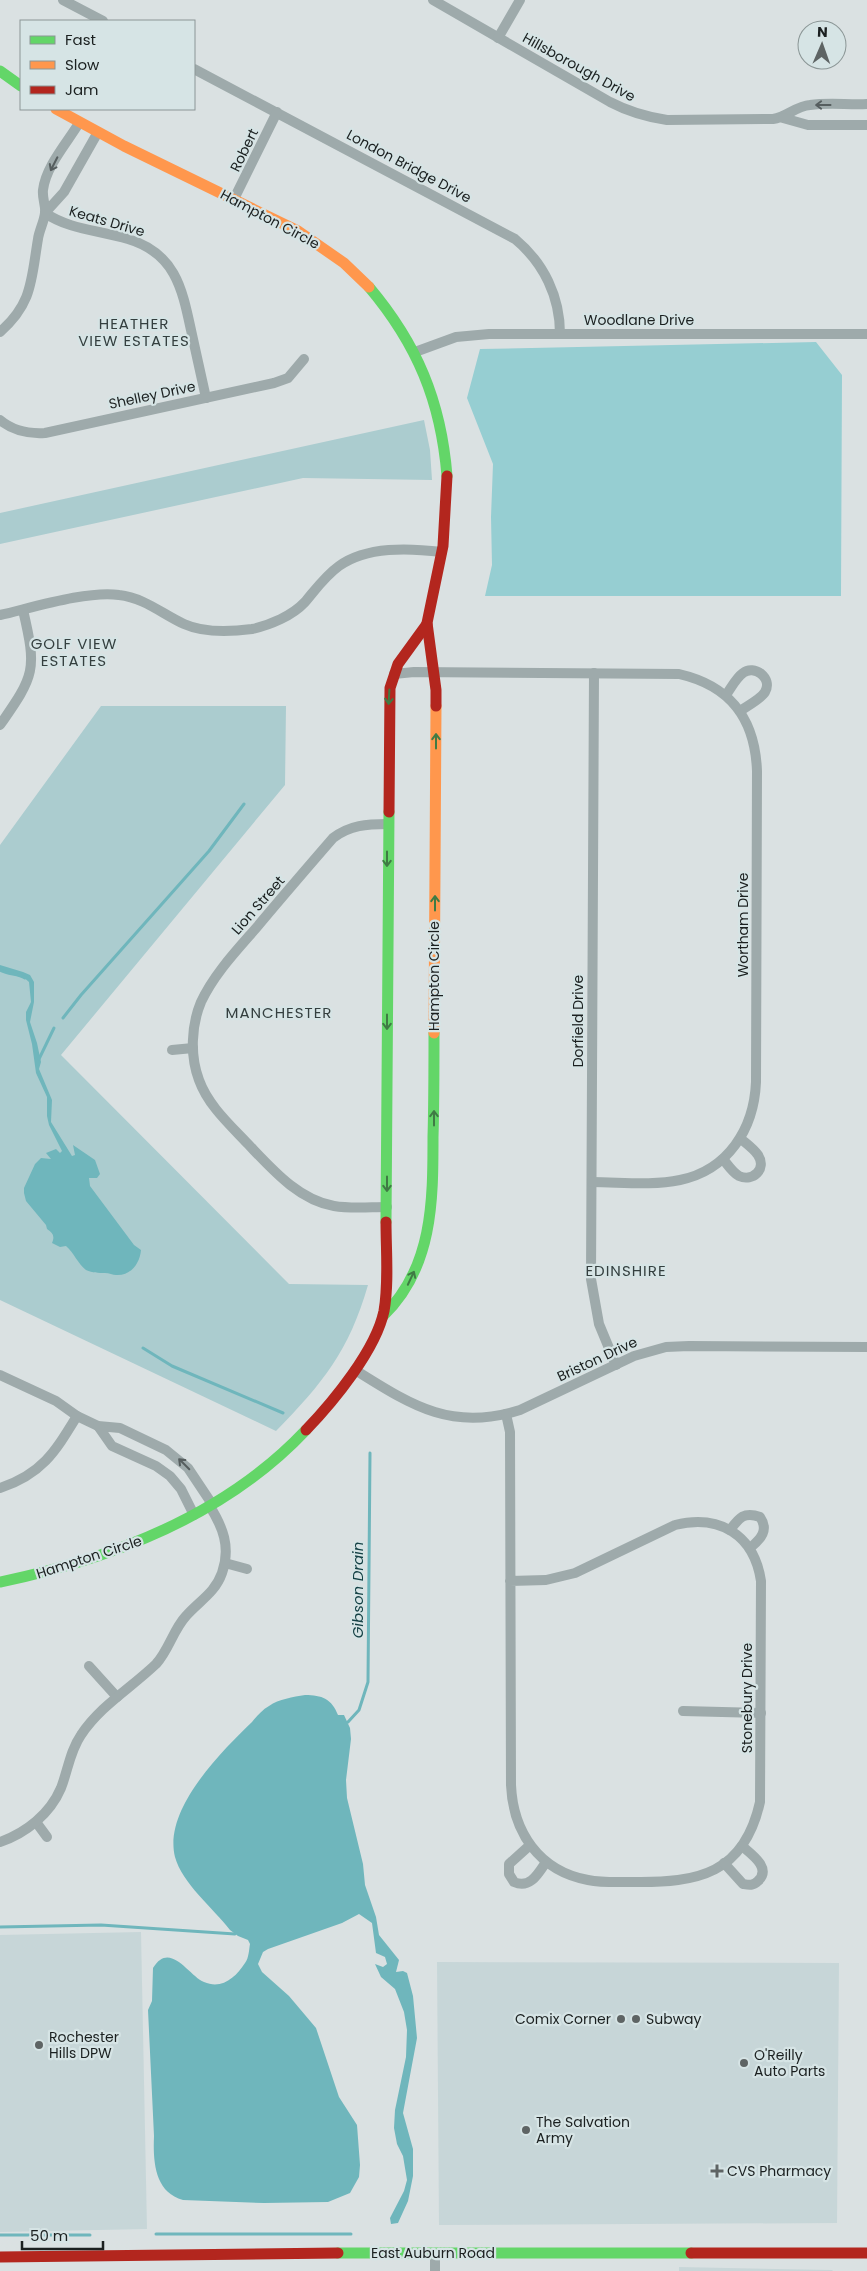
<svg xmlns="http://www.w3.org/2000/svg" width="867" height="2271" viewBox="0 0 867 2271" font-family="Poppins,sans-serif">
<style>
.built{fill:#c7d6d8}
.green{fill:#abcccf}
.forest{fill:#96ced2}
.water{fill:#6fb6bc}
.lines{fill:none;stroke-linecap:round;stroke-linejoin:round}
.stream{stroke:#6fb6bc;stroke-width:3}
.street{stroke:#9eaaab;stroke-width:10}
.fast{stroke:#63d668;stroke-width:11}
.slow{stroke:#ff974d;stroke-width:11}
.jam{stroke:#b3261e;stroke-width:11}
.oneway{stroke:#565e5f}
.oneway2{stroke:#3f7b44}
.poi-dot{fill:#5e6464;stroke:#d6e4e5;stroke-width:2}
.labels{text-anchor:middle;stroke-width:4.5;stroke-linejoin:round;paint-order:stroke}
.street-label{font-size:14px;fill:#1b2020;stroke:#d6e4e5}
.poi-label{font-size:14px;fill:#1b2020;stroke:#d6e4e5;text-anchor:start}
.neighbourhood-label{font-size:15px;letter-spacing:1px;fill:#343f3f;stroke:#d6e4e5}
.water-label{font-size:15px;font-style:italic;fill:#144145;stroke:#d6e4e5}
</style>
<rect width="100%" height="100%" fill="#dae1e2"/>
<g class="built">
<path d="M141 1932 147 2229 0 2232V1935Z"/>
<path d="M437 1962 839 1963 837 2223 439 2225Z"/>
<path d="M679 2267 832 2270 833 2271H679Z"/>
</g>
<g class="green">
<path d="M424 420 430 450 432 480 303 478 0 544V513Z"/>
<path d="M101 706H286L285 785 61 1055 289 1284 368 1285C349 1351 323 1383 276 1431L0 1300V845Z"/>
</g>
<path class="forest" d="M816 342 842 375 841 596H485L492 565 491 517 493 464 467 398 480 349Z"/>
<g class="water">
<path d="M0 965 23 972 30 975 34 982V1002L30 1022 37 1043 41 1062 39 1069 52 1100 51 1122 72 1156 75 1155 73 1145 95 1160 100 1174 97 1178H89L90 1186 134 1245 141 1250C140 1263 131 1276 116 1275 113 1275 109 1273 105 1273 98 1273 93 1273 86 1270 78 1264 74 1253 66 1246L60 1247 52 1243C55 1236 53 1233 47 1229L46 1225 26 1201 24 1193V1188L35 1164 41 1158 51 1159 46 1153 56 1149 60 1153 62 1151 49 1125 47 1116V1097L36 1073 32 1044 26 1020V1012L31 1002 29 982 21 975 0 971Z"/>
<path d="M305 1695C322 1695 332 1699 338 1715H344L350 1728 351 1739 346 1780 347 1798 363 1864 365 1885 376 1917 379 1935 399 1960 396 1972 403 1971 407 1973 413 1996 417 2038 403 2113 413 2149V2176L408 2201 398 2223 391 2224 390 2218 404 2191 407 2180 403 2156 397 2144 394 2128 395 2110 406 2057 407 2030 404 2012 395 1989 381 1977 375 1964 383 1967 387 1964 385 1957 376 1953 372 1923 359 1914 342 1923 268 1949 263 1952 258 1964 262 1972 289 1996 316 2028 339 2097 357 2125 360 2165 359 2177 350 2193 328 2202 264 2203 183 2200C154 2192 153 2160 154 2136L148 2010 152 2001 153 1968C170 1940 189 1976 204 1982 222 1990 236 1977 245 1963 249 1958 249 1949 250 1944L248 1940 238 1936 230 1930C213 1908 182 1883 175 1857 163 1809 222 1751 252 1722 257 1716 262 1710 269 1706 279 1699 293 1697 305 1695Z"/>
</g>
<g class="lines">
<g class="stream">
<path d="M0 970C8 975 18 973 25 978"/>
<path d="M63 1018 81 995 209 851 244 804"/>
<path d="M39 1059 54 1028"/>
<path d="M143 1348 172 1366 283 1413"/>
<path d="M348 1722 359 1710 368 1682 370 1453"/>
<path d="M0 1927 101 1925 235 1934"/>
<path d="M156 2234H351"/>
<path d="M0 2235H90"/>
</g>
<g class="street">
<path d="M63 0 103 21"/>
<path d="M433 0 610 102C629 112 647 117 667 120L773 119C787 117 796 106 810 105 829 102 848 105 867 104"/>
<path d="M498 38 520 0"/>
<path d="M194 69 515 239C544 263 560 297 560 334"/>
<path d="M783 118 808 125H867"/>
<path d="M234 199 277 112"/>
<path d="M45 213C70 230 99 230 128 239 175 253 182 288 191 330 196 353 201 375 206 398"/>
<path d="M45 213 64 192 98 132"/>
<path d="M0 332C33 303 31 280 38 239 39 231 44 222 45 213 46 206 42 198 43 190 46 166 67 143 79 123"/>
<path d="M415 352 456 337 489 334H867"/>
<path d="M0 420C13 431 28 434 45 433L274 383 288 378 304 359"/>
<path d="M0 615C31 608 89 590 119 595 145 598 162 614 184 624 204 633 230 632 252 629 270 625 292 616 305 602 316 589 325 576 339 566 367 546 409 548 442 552"/>
<path d="M594 673 591 1279 599 1324 616 1365"/>
<path d="M394 674 414 672 679 674C731 686 755 719 757 771L756 1082C754 1129 728 1170 680 1180 652 1186 620 1182 592 1182"/>
<path d="M726 695C731 688 736 678 743 673 754 664 773 678 765 692 761 699 747 706 740 711"/>
<path d="M0 725C35 675 37 670 23 610"/>
<path d="M172 1050 193 1048"/>
<path d="M723 1159C728 1165 732 1172 739 1176 753 1182 767 1169 758 1155 754 1149 747 1144 741 1139"/>
<path d="M387 1207C370 1207 351 1209 334 1206 298 1200 271 1168 247 1143 229 1124 208 1105 199 1080 190 1056 191 1026 201 1002 214 974 237 950 257 927 282 897 308 867 333 838 350 825 367 824 388 824"/>
<path d="M355 1370C411 1405 451 1432 520 1410L634 1356 666 1347 689 1346 867 1347"/>
<path d="M0 1375 56 1401 77 1416 98 1426 120 1428 166 1450 188 1468 212 1504"/>
<path d="M506 1414 510 1432 511 1785C513 1832 539 1871 588 1880 603 1883 618 1882 633 1882 698 1883 744 1874 760 1802L761 1581C754 1535 720 1514 675 1525L575 1573 546 1580 510 1581"/>
<path d="M98 1426 112 1446 156 1466 170 1476 181 1489 194 1515"/>
<path d="M0 1488C42 1474 55 1452 77 1416"/>
<path d="M730 1530C739 1518 744 1511 760 1517 769 1530 761 1539 750 1548"/>
<path d="M225 1563 247 1569"/>
<path d="M89 1666 117 1697"/>
<path d="M683 1711 761 1713"/>
<path d="M36 1822 47 1837"/>
<path d="M0 1842C26 1833 50 1814 61 1788 68 1770 70 1751 81 1735 100 1706 131 1688 156 1664 169 1650 173 1630 186 1616 199 1601 215 1593 222 1573 231 1547 223 1527 209 1505"/>
<path d="M529 1846 509 1864V1874L514 1882C530 1889 538 1874 546 1862"/>
<path d="M724 1863 743 1884C749 1885 753 1886 758 1881 772 1868 751 1854 742 1846"/>
<path d="M435 2253V2271"/>
</g>
<g class="fast">
<path d="M0 71 21 86"/>
<path d="M369 287C417 344 441 401 447 476"/>
<path d="M386 1222 389 812"/>
<path d="M383 1316C433 1268 433 1201 433 1137 434 1103 434 1068 434 1033"/>
<path d="M0 1582C112 1559 226 1515 306 1430"/>
<path d="M338 2253H691"/>
</g>
<g class="slow">
<path d="M56 109 124 146 298 231 344 263 369 287"/>
<path d="M434 1033 436 706"/>
</g>
<g class="jam">
<path d="M436 706V690L427 623 443 546 447 476"/>
<path d="M389 812 390 688 398 664 427 624"/>
<path d="M306 1430C333 1402 376 1350 384 1311 389 1283 386 1251 386 1222"/>
<path d="M691 2253H867"/>
<path d="M0 2257 338 2253"/>
</g>
</g>
<defs><path id="oneway-shaft" d="M-6 0H5M1.5-3L5.5 0L1.5 3" fill="none" stroke-width="1.6" stroke-linecap="round" stroke-linejoin="round" transform="scale(1.25)"/></defs>
<g class="oneway">
<use href="#oneway-shaft" transform="translate(823 105) rotate(180)"/>
<use href="#oneway-shaft" transform="translate(54 164) rotate(117)"/>
<use href="#oneway-shaft" transform="translate(184 1464) rotate(-135)"/>
</g>
<g class="oneway2">
<use href="#oneway-shaft" transform="translate(389 697) rotate(93)"/>
<use href="#oneway-shaft" transform="translate(436 741) rotate(-90)"/>
<use href="#oneway-shaft" transform="translate(387 859) rotate(90)"/>
<use href="#oneway-shaft" transform="translate(435 903) rotate(-90)"/>
<use href="#oneway-shaft" transform="translate(387 1022) rotate(90)"/>
<use href="#oneway-shaft" transform="translate(434 1118) rotate(-90)"/>
<use href="#oneway-shaft" transform="translate(387 1184) rotate(90)"/>
<use href="#oneway-shaft" transform="translate(411 1278) rotate(-65)"/>
</g>
<g class="poi-dot">
<circle cx="621" cy="2019" r="5"/>
<circle cx="636" cy="2019" r="5"/>
<circle cx="39" cy="2045" r="5"/>
<circle cx="744" cy="2063" r="5"/>
<circle cx="526" cy="2130" r="5"/>
<path d="M714.5 2163.5h5v5h5v5h-5v5h-5v-5h-5v-5h5z"/>
</g>
<g class="labels">
<g class="street-label">
<text transform="translate(579 67) rotate(29)" y="5">Hillsborough Drive</text>
<text transform="translate(244 150) rotate(-64)" y="5">Robert</text>
<text transform="translate(409 166) rotate(28)" y="5">London Bridge Drive</text>
<text transform="translate(270 219) rotate(28)" y="5">Hampton Circle</text>
<text transform="translate(107 221) rotate(16)" y="5">Keats Drive</text>
<text x="639" y="325">Woodlane Drive</text>
<text transform="translate(152 395) rotate(-12)" y="5">Shelley Drive</text>
<text transform="translate(258 905) rotate(-49)" y="5">Lion Street</text>
<text transform="translate(743 925) rotate(-90)" y="5">Wortham Drive</text>
<text transform="translate(434 976) rotate(-90)" y="5">Hampton Circle</text>
<text transform="translate(578 1021) rotate(-90)" y="5">Dorfield Drive</text>
<text transform="translate(597 1359) rotate(-25)" y="5">Briston Drive</text>
<text transform="translate(89 1557) rotate(-18)" y="5">Hampton Circle</text>
<text transform="translate(747 1698) rotate(-90)" y="5">Stonebury Drive</text>
<text x="433" y="2258">East Auburn Road</text>
</g>
<g class="poi-label">
<text x="611" y="2024" text-anchor="end">Comix Corner</text>
<text x="646" y="2024">Subway</text>
<text x="49" y="2042">Rochester<tspan x="49" dy="16">Hills DPW</tspan></text>
<text x="754" y="2060">O'Reilly<tspan x="754" dy="16">Auto Parts</tspan></text>
<text x="536" y="2127">The Salvation<tspan x="536" dy="16">Army</tspan></text>
<text x="727" y="2176">CVS Pharmacy</text>
</g>
<g class="neighbourhood-label">
<text x="134" y="329">HEATHER<tspan x="134" dy="17">VIEW ESTATES</tspan></text>
<text x="74" y="649">GOLF VIEW<tspan x="74" dy="17">ESTATES</tspan></text>
<text x="279" y="1018">MANCHESTER</text>
<text x="626" y="1276">EDINSHIRE</text>
</g>
<g class="water-label">
<text transform="translate(358 1590) rotate(-90)" y="5">Gibson Drain</text>
</g>
</g>
<rect x="20" y="20" width="175" height="90" fill="#d6e4e5" stroke="#8b9696"/>
<rect x="30" y="36" width="25" height="8" fill="#63d668" stroke="#8b9696"/>
<text x="65" y="45" font-size="15" fill="#1b2020">Fast</text>
<rect x="30" y="61" width="25" height="8" fill="#ff974d" stroke="#8b9696"/>
<text x="65" y="70" font-size="15" fill="#1b2020">Slow</text>
<rect x="30" y="86" width="25" height="8" fill="#b3261e" stroke="#8b9696"/>
<text x="65" y="95" font-size="15" fill="#1b2020">Jam</text>
<g transform="translate(822 45) rotate(2)"><circle r="24" fill="#d6e4e5" stroke="#8b9696"/>
<path d="M0-4L9 19L0 12L-9 19Z" fill="#5e6464"/>
<text y="-8" font-size="14" font-weight="bold" text-anchor="middle" fill="#1b2020">N</text>
</g>
<path d="M22 2241v8h81v-8" fill="none" stroke="#1b2020" stroke-width="2.5"/>
<text x="30" y="2241" font-size="15" fill="#1b2020" stroke="#d6e4e5" stroke-width="4" paint-order="stroke">50 m</text>
</svg>
